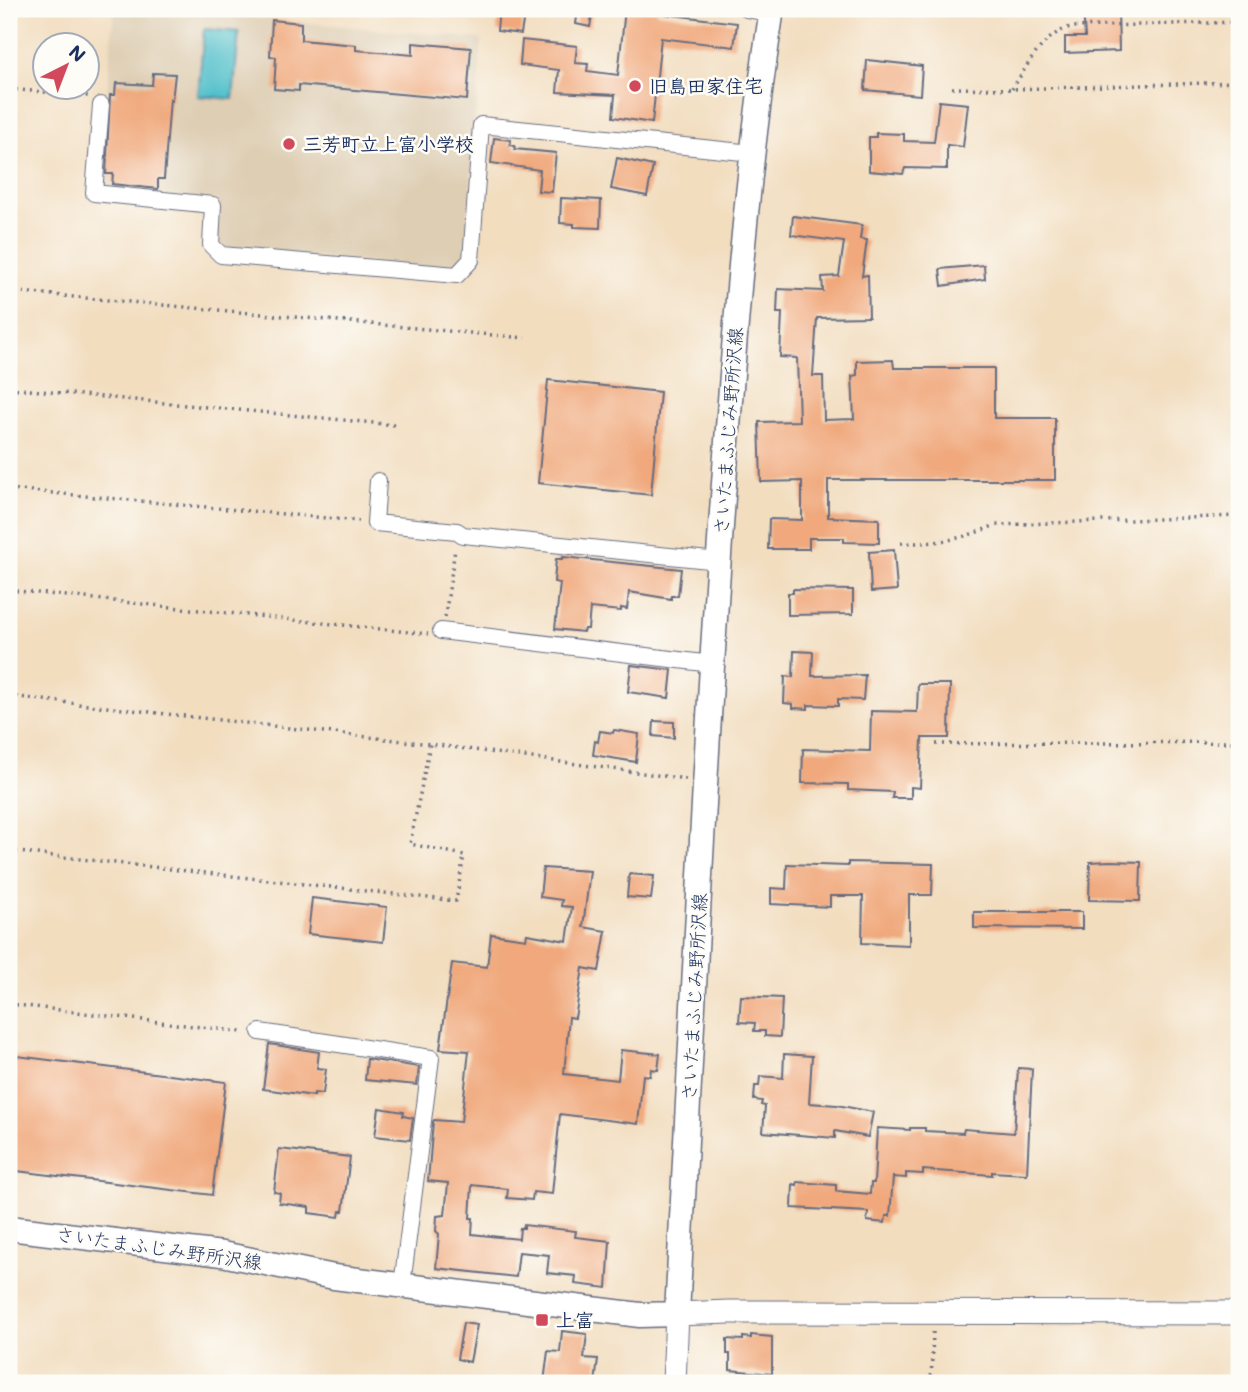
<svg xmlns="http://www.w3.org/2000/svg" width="1248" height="1392" viewBox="0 0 1248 1392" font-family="Mali,'Klee One',sans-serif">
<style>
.built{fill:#deceb4}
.water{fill:#52c0cb;stroke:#367894;stroke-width:2}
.building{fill:#f0a87b}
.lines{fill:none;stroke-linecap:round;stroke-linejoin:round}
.street-casing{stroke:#666c80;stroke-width:18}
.secondary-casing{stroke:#666c80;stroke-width:25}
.primary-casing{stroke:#666c80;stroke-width:27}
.path{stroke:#666c80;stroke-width:3.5;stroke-dasharray:2 5;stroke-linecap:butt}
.street{stroke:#fff;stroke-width:16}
.secondary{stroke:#fff;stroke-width:23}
.primary{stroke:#fff;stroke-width:24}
.poi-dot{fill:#d1495b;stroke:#fdfcf7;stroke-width:2.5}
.labels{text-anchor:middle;stroke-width:5;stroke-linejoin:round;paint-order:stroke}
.poi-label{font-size:19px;font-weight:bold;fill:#1b2f5e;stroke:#fdfcf7;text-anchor:start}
.street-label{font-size:19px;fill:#1b2f5e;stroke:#fdfcf7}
</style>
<rect width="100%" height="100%" fill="#fdfcf7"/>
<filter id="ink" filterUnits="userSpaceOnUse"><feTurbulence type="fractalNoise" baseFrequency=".0143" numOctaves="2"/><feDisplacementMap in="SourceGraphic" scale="14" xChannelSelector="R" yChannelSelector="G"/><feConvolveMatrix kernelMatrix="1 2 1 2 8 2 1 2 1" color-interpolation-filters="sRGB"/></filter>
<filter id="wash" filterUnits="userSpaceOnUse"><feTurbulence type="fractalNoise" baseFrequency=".00686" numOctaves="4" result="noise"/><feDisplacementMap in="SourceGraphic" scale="28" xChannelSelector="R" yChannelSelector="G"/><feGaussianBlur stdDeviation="1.57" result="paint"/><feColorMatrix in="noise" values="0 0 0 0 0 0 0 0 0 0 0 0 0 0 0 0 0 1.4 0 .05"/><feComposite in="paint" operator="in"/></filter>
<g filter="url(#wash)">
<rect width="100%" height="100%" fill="#f2ddbf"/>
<path class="built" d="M114 9H159L482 39 465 257 453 270 222 248 216 242 218 200 106 190 100 183Z"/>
<path class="water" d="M204 29 239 32 233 99 198 96Z"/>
<g id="blocks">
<g class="building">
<path d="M499 9H525L521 34 497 31Z"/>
<path d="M578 9H593L590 27 576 24Z"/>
<path d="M625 9H657V13L737 23 734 47 661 38 652 123 613 117 615 95 557 92 559 70 520 65 522 40 577 46 575 63 588 64 587 71 618 75Z"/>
<path d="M1083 9H1118L1119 51 1065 53V37H1085Z"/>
<path d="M272 20 301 23V40L356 45V50L413 55V43L471 48 467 100 299 85V91L274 89 276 57 270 56Z"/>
<path d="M867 60 922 66 920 95 865 90Z"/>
<path d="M153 73 175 74 172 101 170 99 164 179H158V189L112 184 113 174H106L110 95H115L116 83 152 85Z"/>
<path d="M939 101 968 104 963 147 947 145V169L905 168 903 174 869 171V137H876V133L904 134V141L934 142Z"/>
<path d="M494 138 511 140 510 145 515 146V149L556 153 552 192 538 191 540 170 491 163Z"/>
<path d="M617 158 653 166 647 196 611 189Z"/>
<path d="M561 198 601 200 600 228 574 227V224L560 223Z"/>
<path d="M793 216 862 225 860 239 867 240 862 276 868 275 869 317 817 318 813 376H823L824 420 854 419 852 376 857 375V361L893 360 894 368H994V418H1055V480H828V517L879 519V543L844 542V538H809V549H768L769 519 802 520V481L761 482 759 422 799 421 797 358 780 357 782 313H777L778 289 823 291 822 277 839 276 844 242 791 235Z"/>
<path d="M984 265 985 279 942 286 940 269Z"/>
<path d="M548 380 660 392 651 495 538 483Z"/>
<path d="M894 550 897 590 871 592 869 552Z"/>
<path d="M563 557 681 569 678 596H671V599L629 592 627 609 621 608V611L590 608 588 629H584L583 632 555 629 560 583 554 582 556 559H562Z"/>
<path d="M793 589 853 590V614L788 615V593H793Z"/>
<path d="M794 651 813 652 812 676 865 675 863 700 838 699V706L808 705V709L793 708V704L784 703 785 676 793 677Z"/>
<path d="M631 665 672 670 669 698 628 692Z"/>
<path d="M918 684H950L949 738H922L920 788 911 787V798H892L893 792 848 790V784L802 783 803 749 870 751 871 711 917 712Z"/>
<path d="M654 721 674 722V738L653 736Z"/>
<path d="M614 730 639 734 636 762 593 755 595 741 598 742 600 731 613 733Z"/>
<path d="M1110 861 1141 862 1140 901 1089 900 1090 862Z"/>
<path d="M848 862 933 864 932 895H909V945L862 943 863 896H830V907L771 904V888L786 889 787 864 848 866Z"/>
<path d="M543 868 590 871 583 927 606 931 599 971 583 968 575 1018 569 1017 564 1074 618 1080 621 1050 660 1054 658 1070 651 1069 650 1076 643 1075 638 1124 560 1114 552 1194 533 1192 532 1200 507 1198 508 1189 472 1185 470 1218H473L472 1234 519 1239 520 1228H524V1225L576 1231 575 1237 610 1241 607 1288 575 1284 576 1276 547 1273 549 1255 519 1252 516 1277 436 1268 439 1234 436 1231 437 1216 445 1215 448 1183 428 1181 433 1122 434 1120 461 1122 469 1051 440 1049 452 963 487 967 491 934 526 939 527 934 567 941 572 907 561 906 562 900 540 897Z"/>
<path d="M629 874 654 876 651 899 627 897Z"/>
<path d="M312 898 387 907 383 942 308 934Z"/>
<path d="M974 912H1082V929L974 928Z"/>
<path d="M741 996 782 998 780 1037 765 1036V1031H754L755 1023 739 1022Z"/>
<path d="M269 1044 319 1052 317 1068 326 1069 323 1094 314 1093V1096L263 1089Z"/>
<path d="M784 1054 812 1056 809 1103 837 1105 873 1112 868 1137 835 1131V1138L763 1132 765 1106 761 1105 762 1101 754 1100 755 1086H759L760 1076 783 1078Z"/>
<path d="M9 1055 226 1082 212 1195 9 1170Z"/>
<path d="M367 1059 419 1067 417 1085 365 1080Z"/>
<path d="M1018 1068 1032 1069 1027 1174 992 1172V1175L923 1170V1174L906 1173V1178L893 1177 890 1216H886L885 1223 867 1221 868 1212 792 1208 793 1184 797 1185V1182L836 1185V1191L870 1194 871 1183H874L877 1128 910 1130V1128H925V1131L963 1133 964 1129 1014 1133Z"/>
<path d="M379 1108 404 1112 403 1116 413 1118 410 1140 375 1136Z"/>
<path d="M279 1149 350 1157 343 1211H340L339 1217 309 1213V1207L279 1203 280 1193 274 1192Z"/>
<path d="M463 1323 477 1325 470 1362 457 1359Z"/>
<path d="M562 1331 587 1334 584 1358 598 1359 595 1383 544 1382 548 1351 560 1352Z"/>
<path d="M751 1335 772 1337V1374L730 1370V1354H727V1339L743 1340V1337L751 1338Z"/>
</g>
</g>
</g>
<g filter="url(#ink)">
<use href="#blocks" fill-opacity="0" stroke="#666c80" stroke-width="2"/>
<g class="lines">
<g class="street-casing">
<g id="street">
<path d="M747 9 771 13"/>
<path d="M101 105 94 193 213 205 211 245 221 255 457 275 471 260 481 125 752 153"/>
<path d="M378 481 375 523 457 531 463 535 719 561"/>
<path d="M441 631 712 664"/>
<path d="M260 1032 431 1058 402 1285"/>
</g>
</g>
<g class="secondary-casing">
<path id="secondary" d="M674 1383 677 1314 729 1312 1239 1313"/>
</g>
<g class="primary-casing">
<path id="primary" d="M9 1228 222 1254 334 1277 640 1315 677 1314C691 1051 703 788 721 526 733 353 745 180 772 9"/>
</g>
<g class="path">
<path d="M952 88 1012 89 1239 82"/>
<path d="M9 89 88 96"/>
<path d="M1012 89C1028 65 1042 35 1071 27L1239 22"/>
<path d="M9 291 525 338"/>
<path d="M9 388 395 425"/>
<path d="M9 489 359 521"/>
<path d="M901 543C940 544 961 539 996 525L1239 516"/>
<path d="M9 590 428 634"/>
<path d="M445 617 455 549"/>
<path d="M9 696 430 744"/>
<path d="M936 744 1239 742"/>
<path d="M9 851 456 901 464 855 410 844 430 744 686 779"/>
<path d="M9 1004 243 1032"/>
<path d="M931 1383 933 1332"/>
</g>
<use href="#street" class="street"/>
<use href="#secondary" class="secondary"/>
<use href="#primary" class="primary"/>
</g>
</g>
<g class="poi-dot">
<circle cx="635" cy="86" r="7"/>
<circle cx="289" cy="144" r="7"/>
<rect x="535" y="1313" width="14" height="14" rx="3.5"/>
</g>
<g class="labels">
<g class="poi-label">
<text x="649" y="93">旧島田家住宅</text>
<text x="303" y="151">三芳町立上富小学校</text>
<text x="556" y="1327">上富</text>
</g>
<g class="street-label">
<text transform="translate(728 431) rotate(-86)" y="7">さいたまふじみ野所沢線</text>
<text transform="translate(694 997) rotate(-87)" y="7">さいたまふじみ野所沢線</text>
<text transform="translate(159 1248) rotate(8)" y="7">さいたまふじみ野所沢線</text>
</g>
</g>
<rect width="1248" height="1392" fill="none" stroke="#fdfcf7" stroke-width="35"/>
<g transform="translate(66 66) rotate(42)"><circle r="33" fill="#fdfcf7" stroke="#a3aaba" stroke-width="2"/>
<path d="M0-5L12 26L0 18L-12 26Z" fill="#d1495b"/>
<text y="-10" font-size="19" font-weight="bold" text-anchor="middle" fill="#1b2f5e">N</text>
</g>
</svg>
